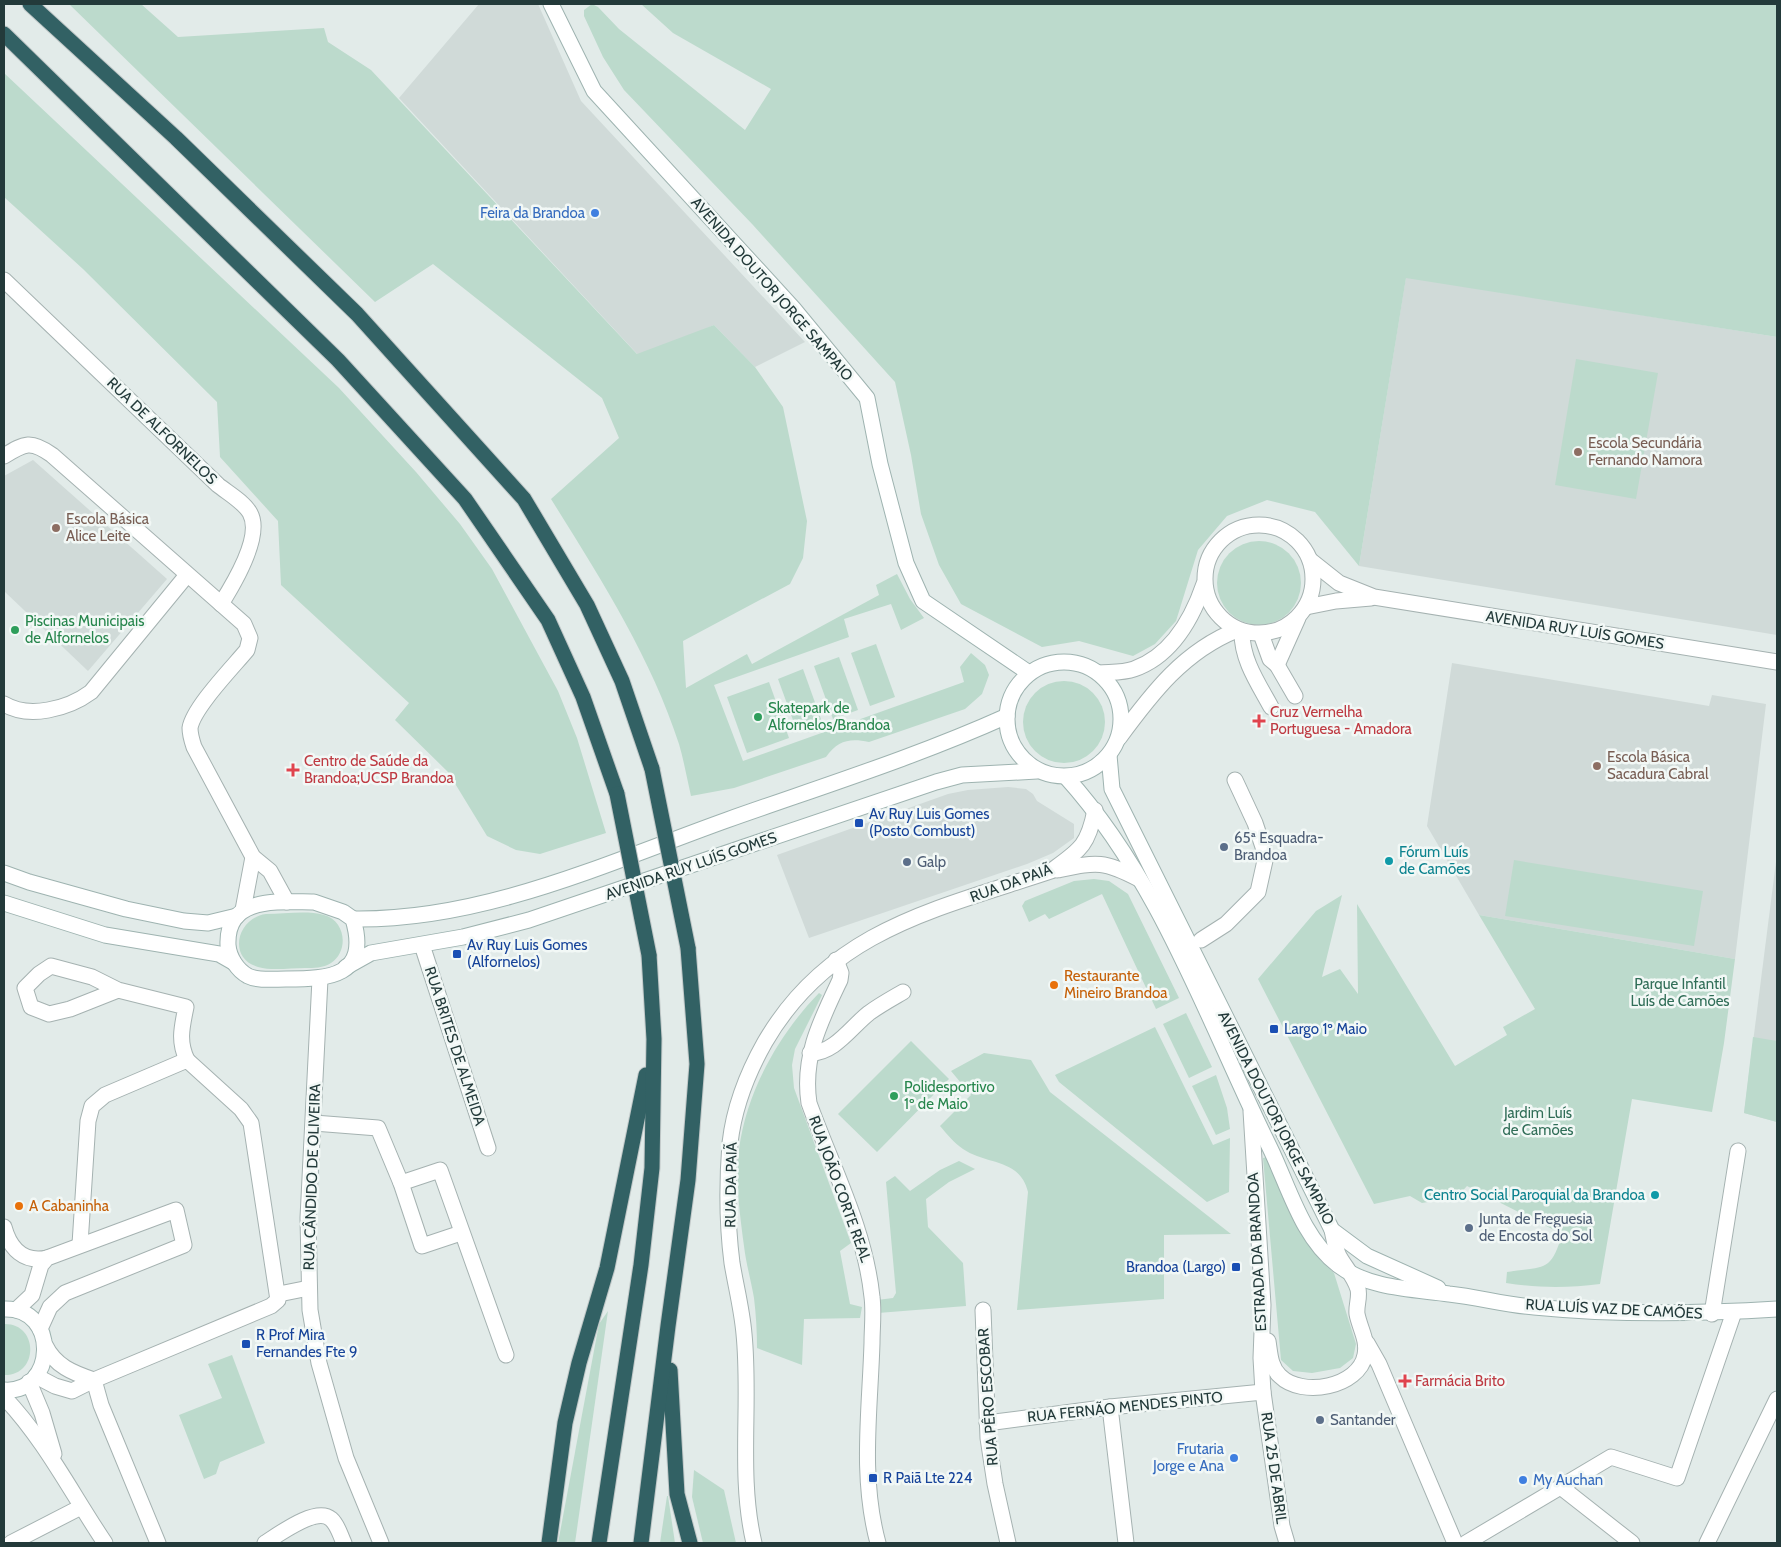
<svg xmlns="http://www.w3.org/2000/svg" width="1781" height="1547" viewBox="0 0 1781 1547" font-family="Cabin,sans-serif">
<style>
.built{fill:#d0dad8}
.green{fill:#bcdacc}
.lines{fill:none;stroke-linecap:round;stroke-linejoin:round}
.street-casing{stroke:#a5b2b1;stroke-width:17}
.secondary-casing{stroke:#9eb3b0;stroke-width:17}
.highway-casing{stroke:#c1c8c8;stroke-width:17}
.street{stroke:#fff;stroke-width:15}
.secondary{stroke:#fff;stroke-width:15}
.highway{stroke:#326164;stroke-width:15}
.highway-bridge-casing{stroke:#c1c8c8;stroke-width:17;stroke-linecap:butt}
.highway-bridge{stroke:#326164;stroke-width:15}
.shop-dot{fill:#3f7fe0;stroke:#f2f8f6;stroke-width:2}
.education-dot{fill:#8d6e63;stroke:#f2f8f6;stroke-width:2}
.leisure-dot{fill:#2e9e5b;stroke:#f2f8f6;stroke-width:2}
.health-dot{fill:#e0444e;stroke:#f2f8f6;stroke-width:2}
.transit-dot{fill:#1a4fb4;stroke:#f2f8f6;stroke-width:2}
.service-dot{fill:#5c6f8a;stroke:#f2f8f6;stroke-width:2}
.culture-dot{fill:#0f9aa8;stroke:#f2f8f6;stroke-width:2}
.food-dot{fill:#e8710a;stroke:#f2f8f6;stroke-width:2}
.labels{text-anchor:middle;stroke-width:5;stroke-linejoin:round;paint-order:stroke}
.shop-label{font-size:15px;fill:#366cbe;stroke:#f2f8f6;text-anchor:end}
.street-label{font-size:15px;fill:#233a3a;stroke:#f2f8f6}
.education-label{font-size:15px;fill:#785e54;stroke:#f2f8f6;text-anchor:start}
.leisure-label{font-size:15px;fill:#27864d;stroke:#f2f8f6;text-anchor:start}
.health-label{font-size:15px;fill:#be3a42;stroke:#f2f8f6;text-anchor:start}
.transit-label{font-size:15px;fill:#164399;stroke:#f2f8f6;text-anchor:start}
.service-label{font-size:15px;fill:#4e5e75;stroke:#f2f8f6;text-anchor:start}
.culture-label{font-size:15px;fill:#0d838f;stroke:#f2f8f6;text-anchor:start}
.food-label{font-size:15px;fill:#c56008;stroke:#f2f8f6;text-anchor:start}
.park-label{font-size:15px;fill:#316e58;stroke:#f2f8f6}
</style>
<rect width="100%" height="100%" fill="#e2ebe9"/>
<g class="built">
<path d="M479 4H538L581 101 805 342 755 367 714 325 641 358 399 98Z"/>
<path d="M1406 277 1777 337V635L1359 566Z"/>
<path d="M33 460 167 579 88 671 4 591V476Z"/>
<path d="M1452 663 1709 706 1712 695 1766 704 1735 959 1479 915 1427 826Z"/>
<path d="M1008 787 1026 789 1033 794 1037 801 1074 824V838L1053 853 1027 864 809 938 777 855 948 794 968 790Z"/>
<path d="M1777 854V1122L1744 1113Z"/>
</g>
<g class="green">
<path d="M69 4H141L178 37 324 28 328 42 371 70 637 354 714 325 755 367 783 407 807 521 803 558 790 584 683 641 686 688 747 654 752 664 879 595 876 585 897 574 910 599 924 618 901 630 891 604 844 619 849 637 714 685 743 761 964 682 960 667 971 653 985 665 989 675 982 694 965 709 869 742C850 738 838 740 826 757L734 788 691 796C687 779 684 761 679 744 651 657 599 576 551 499L619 438 602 398 433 264 375 302Z"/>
<path d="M592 4 598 7 619 29 745 130 771 89 673 33 641 4H1777V337L1406 278 1359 566 1315 512 1267 500 1227 516 1198 550 1176 621 1155 644 1133 656 1079 641 1042 647 961 604 939 565 921 514 911 455 895 382 753 225 624 90 603 57 584 16V10Z"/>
<path d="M4 73 339 388 416 472 460 524 492 569 558 691 577 738 606 833 540 854 516 850 487 836 448 772 395 720 409 703 281 585 278 521 220 457 217 402 83 269 4 197Z"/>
<path d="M1576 359 1658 373 1636 499 1555 485Z"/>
<circle cx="1259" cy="583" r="42"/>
<path d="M876 644 895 697 870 706 851 653Z"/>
<path d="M839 657 858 710 833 719 814 666Z"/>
<path d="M803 669 822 722 797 731 778 679Z"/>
<circle cx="1064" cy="722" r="41"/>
<path d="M769 682 789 738 747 753 727 697Z"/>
<path d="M1514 860 1703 891 1694 946 1505 916Z"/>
<path d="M1094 879 1109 881 1128 894 1179 998 1156 1009 1102 894 1049 919 1045 914 1029 922 1022 906 1025 901 1074 881Z"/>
<path d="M1342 895 1322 977 1340 969 1358 994 1357 904 1455 1066 1507 1035 1503 1027 1535 1009 1479 915 1735 959 1724 1043 1712 1112 1632 1099 1600 1284C1568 1288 1538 1288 1506 1283L1507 1272C1544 1266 1551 1273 1562 1234L1467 1186 1457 1197 1422 1203 1410 1196 1374 1204 1258 979 1316 911Z"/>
<path d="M266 914C284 914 307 910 324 915 346 921 349 951 331 963 323 968 314 968 305 968 290 968 272 971 258 967 227 958 237 918 266 914Z"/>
<path d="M819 993 822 995 795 1049 792 1065 794 1088 851 1243 840 1251 850 1304 862 1307 860 1318 804 1319 802 1365 757 1348C757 1331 756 1315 754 1298 751 1281 746 1263 744 1246 740 1215 735 1181 739 1150 746 1092 779 1034 819 993Z"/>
<path d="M1186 1013 1212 1067 1189 1078 1163 1024Z"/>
<path d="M1155 1027 1213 1145 1230 1138 1229 1192 1207 1202 1059 1082 1055 1075Z"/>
<path d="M1753 1037 1777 1041V1122L1744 1113Z"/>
<path d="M911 1041 949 1079 877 1152 838 1114Z"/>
<path d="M984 1053 1031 1060 1050 1092 1231 1234 1164 1235V1299L1017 1310 1028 1192C1020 1158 986 1165 963 1149 954 1143 947 1134 940 1126L971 1095 951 1071Z"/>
<path d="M1216 1075 1227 1108 1230 1129 1216 1135 1192 1086Z"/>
<path d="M1267 1157 1321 1261 1334 1273 1356 1344 1353 1358 1340 1368 1312 1373 1293 1371 1281 1360 1263 1158Z"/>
<path d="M959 1161 975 1169 949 1182 926 1199 928 1227 963 1263 966 1306 878 1313 877 1300 893 1298 896 1293 886 1182 895 1176 910 1191 940 1170Z"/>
<path d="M608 1311 575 1543H558L599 1324Z"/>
<path d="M4 1324C39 1323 39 1376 4 1375Z"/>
<path d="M232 1355 265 1443 220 1462 216 1474 204 1479 179 1415 222 1398 208 1364Z"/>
<path d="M694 1470 724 1490 736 1543H703L692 1497Z"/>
<path d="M667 1496H668L675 1543H660Z"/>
</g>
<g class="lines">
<g class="street-casing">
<g id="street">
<path d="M4 280 218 485C228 493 244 502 250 513 263 536 233 585 221 604"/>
<path d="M4 456C25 443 31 440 52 455L244 624 250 638 247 650C233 667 193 708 190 728 190 735 192 741 194 747L253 857 270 871 287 902"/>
<circle cx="1259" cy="579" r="54"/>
<path d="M1310 560 1339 583 1374 597 1777 662"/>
<path d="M1306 607 1336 601 1371 598"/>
<path d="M1242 633C1242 660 1258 683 1271 707"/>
<path d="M1261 634 1270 659 1277 665 1295 696"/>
<path d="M1277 665 1298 618"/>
<path d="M1099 673C1110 672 1123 673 1134 669 1171 656 1192 619 1204 584"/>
<path d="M4 704C29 719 68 709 91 692L187 575"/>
<path d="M1119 738C1152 693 1184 651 1237 630"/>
<path d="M1057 870C1097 862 1103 860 1139 879"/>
<path d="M243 910 253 857"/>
<path d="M1201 940 1226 924 1258 892 1266 856 1255 823 1235 780"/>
<path d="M422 945 488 1148"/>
<path d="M836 960 841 973 840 980C821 1020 802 1057 809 1103 832 1167 865 1229 872 1297 874 1312 872 1328 872 1343 870 1410 860 1477 878 1543"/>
<path d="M320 979 308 1218 310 1310 319 1363 346 1458 381 1543"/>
<path d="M118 990 92 977 51 966 39 974 25 988 31 1007 49 1014 70 1009 118 990 186 1007C182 1027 178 1041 187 1060"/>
<path d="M810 1053C834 1054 852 1026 869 1013 880 1005 891 999 903 992"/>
<path d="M1251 1111 1263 1305 1261 1358 1263 1392 1282 1526 1287 1543"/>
<path d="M314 1123 378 1128 401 1183 422 1246 461 1233"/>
<path d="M401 1183 440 1170 506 1355"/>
<path d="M4 1227C10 1249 24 1263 47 1258"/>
<path d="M279 1294 309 1288"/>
<path d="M16 1310 32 1295 41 1265 47 1258 176 1210 184 1245 65 1293 50 1307 40 1329"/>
<path d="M983 1310 988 1438 995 1484 1008 1543"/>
<path d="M1712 1314 1738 1151"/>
<path d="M1268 1341C1270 1353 1270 1367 1280 1376 1302 1398 1359 1387 1365 1355 1368 1340 1360 1329 1357 1314 1356 1305 1360 1298 1358 1289 1354 1276 1345 1267 1339 1256 1335 1248 1334 1239 1332 1230"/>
<path d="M1367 1343 1379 1364 1455 1543"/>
<path d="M45 1345C55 1366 73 1373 94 1380"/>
<path d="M36 1376 55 1386 72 1391 94 1380 271 1306 278 1300 251 1123 241 1109 187 1060 105 1095 92 1106 88 1121 80 1244"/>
<path d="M94 1380 101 1405 158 1543"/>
<path d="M29 1382 42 1413 54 1454"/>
<path d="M4 1397C45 1440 72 1494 105 1543"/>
<path d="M1110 1407 1126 1543"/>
<path d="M987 1423 1110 1407 1263 1392"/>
<path d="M1562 1488 1632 1543"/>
<path d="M11 1543 81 1507"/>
<path d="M265 1543C278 1535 316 1506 331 1519 338 1525 340 1535 344 1543"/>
<path d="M754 1543C738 1475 751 1404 744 1334 742 1310 736 1287 732 1263 727 1224 727 1181 730 1143 734 1108 748 1072 765 1042 830 930 937 909 1051 871 1080 850 1088 846 1095 810"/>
<path d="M1466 1543 1611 1457 1677 1478 1734 1312"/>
<path d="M1707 1543 1777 1399"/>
</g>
</g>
<g class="secondary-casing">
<g id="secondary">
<path d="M551 4 594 91 793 308 867 398 880 464 906 563 923 601 1029 673"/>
<circle cx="1064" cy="719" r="57"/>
<path d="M1109 755 1112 789 1332 1230 1367 1256 1438 1288"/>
<path d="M1066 777C1161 882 1208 1022 1270 1148 1289 1187 1302 1238 1338 1265 1369 1289 1413 1289 1449 1294 1478 1297 1506 1305 1534 1307 1615 1315 1697 1314 1777 1309"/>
<path d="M4 873 29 882 126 909 184 921 208 923 237 916"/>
<path d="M314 902 343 912 353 919C370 977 329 979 286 979 274 979 258 981 248 976 237 970 229 957 228 945 226 895 280 902 314 902Z"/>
<path d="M4 903 105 935 219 954 233 962"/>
<path d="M353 919C483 921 607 863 727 820 820 787 916 757 1007 716"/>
<path d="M346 967 371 953 463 937 529 920 936 782 962 775 1037 771"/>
<path d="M4 1309C60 1307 56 1394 4 1390"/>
</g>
</g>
<g class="highway-casing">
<g id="highway">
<path d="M30 4 176 138 357 314 524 499 587 605 622 681 652 769"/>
<path d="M4 34 338 360 465 499 548 620 583 697 617 794"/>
<path d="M670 1370 677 1494 690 1543"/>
<path d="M549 1543 565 1423 579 1363 607 1268 646 1075"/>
<path d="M599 1543 641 1265 652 1168 654 1039 649 955"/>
<path d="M641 1543 668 1326 688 1180 697 1064 688 948"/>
</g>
</g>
<use href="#street" class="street"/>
<use href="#secondary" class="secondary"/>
<use href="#highway" class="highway"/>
<g class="highway-bridge-casing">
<g id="highway-bridge">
<path d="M652 769 688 948"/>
<path d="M617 794 649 955"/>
</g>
</g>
<use href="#highway-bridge" class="highway-bridge"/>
</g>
<g class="shop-dot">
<circle cx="595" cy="213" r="5"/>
<circle cx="1234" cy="1458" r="5"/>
<circle cx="1523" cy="1480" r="5"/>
</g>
<g class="education-dot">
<circle cx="1578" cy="452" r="5"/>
<circle cx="56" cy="528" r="5"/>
<circle cx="1597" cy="766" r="5"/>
</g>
<g class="leisure-dot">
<circle cx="15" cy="630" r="5"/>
<circle cx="758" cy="717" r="5"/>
<circle cx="894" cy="1096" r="5"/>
</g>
<g class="health-dot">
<path d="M1256.5 713.5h5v5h5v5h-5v5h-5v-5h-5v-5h5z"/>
<path d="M290.5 762.5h5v5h5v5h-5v5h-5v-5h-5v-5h5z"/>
<path d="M1402.5 1373.5h5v5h5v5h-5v5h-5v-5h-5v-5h5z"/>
</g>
<g class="transit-dot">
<rect x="854" y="818" width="10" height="10" rx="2.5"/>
<rect x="452" y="949" width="10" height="10" rx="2.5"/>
<rect x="1269" y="1024" width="10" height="10" rx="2.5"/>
<rect x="1231" y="1262" width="10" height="10" rx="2.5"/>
<rect x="241" y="1339" width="10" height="10" rx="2.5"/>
<rect x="868" y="1473" width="10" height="10" rx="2.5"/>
</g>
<g class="service-dot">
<circle cx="1224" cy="847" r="5"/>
<circle cx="907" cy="862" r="5"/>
<circle cx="1469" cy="1228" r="5"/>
<circle cx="1320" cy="1420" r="5"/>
</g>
<g class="culture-dot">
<circle cx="1389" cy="861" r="5"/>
<circle cx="1655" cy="1195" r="5"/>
</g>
<g class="food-dot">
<circle cx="1054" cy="985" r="5"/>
<circle cx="19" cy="1206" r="5"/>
</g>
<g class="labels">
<g class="shop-label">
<text x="585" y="218">Feira da Brandoa</text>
<text x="1224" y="1454">Frutaria<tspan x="1224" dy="17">Jorge e Ana</tspan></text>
<text x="1533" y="1485" text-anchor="start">My Auchan</text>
</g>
<g class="street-label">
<text transform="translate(772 289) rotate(49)" y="5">AVENIDA DOUTOR JORGE SAMPAIO</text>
<text transform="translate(162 431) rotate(44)" y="5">RUA DE ALFORNELOS</text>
<text transform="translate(1575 630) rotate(9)" y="5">AVENIDA RUY LUÍS GOMES</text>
<text transform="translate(691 866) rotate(-19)" y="5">AVENIDA RUY LUÍS GOMES</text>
<text transform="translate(1011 883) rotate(-20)" y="5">RUA DA PAIÃ</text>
<text transform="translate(455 1046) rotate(72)" y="5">RUA BRITES DE ALMEIDA</text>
<text transform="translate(1276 1118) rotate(63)" y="5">AVENIDA DOUTOR JORGE SAMPAIO</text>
<text transform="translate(312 1177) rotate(-88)" y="5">RUA CÂNDIDO DE OLIVEIRA</text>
<text transform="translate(731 1185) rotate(-89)" y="5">RUA DA PAIÃ</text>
<text transform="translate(840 1189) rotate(70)" y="5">RUA JOÃO CORTE REAL</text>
<text transform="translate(1257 1252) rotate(-93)" y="5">ESTRADA DA BRANDOA</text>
<text transform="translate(1614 1309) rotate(3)" y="5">RUA LUÍS VAZ DE CAMÕES</text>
<text transform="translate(988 1397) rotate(-94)" y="5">RUA PÊRO ESCOBAR</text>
<text transform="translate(1125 1407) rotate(-6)" y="5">RUA FERNÃO MENDES PINTO</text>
<text transform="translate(1274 1468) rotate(82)" y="5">RUA 25 DE ABRIL</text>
</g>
<g class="education-label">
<text x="1588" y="448">Escola Secundária<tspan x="1588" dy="17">Fernando Namora</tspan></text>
<text x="66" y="524">Escola Básica<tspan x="66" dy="17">Alice Leite</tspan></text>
<text x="1607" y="762">Escola Básica<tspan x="1607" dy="17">Sacadura Cabral</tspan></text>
</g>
<g class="leisure-label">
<text x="25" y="626">Piscinas Municipais<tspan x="25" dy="17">de Alfornelos</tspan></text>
<text x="768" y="713">Skatepark de<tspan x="768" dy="17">Alfornelos/Brandoa</tspan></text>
<text x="904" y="1092">Polidesportivo<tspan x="904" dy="17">1º de Maio</tspan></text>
</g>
<g class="health-label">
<text x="1270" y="717">Cruz Vermelha<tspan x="1270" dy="17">Portuguesa - Amadora</tspan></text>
<text x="304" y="766">Centro de Saúde da<tspan x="304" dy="17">Brandoa;UCSP Brandoa</tspan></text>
<text x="1415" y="1386">Farmácia Brito</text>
</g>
<g class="transit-label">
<text x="869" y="819">Av Ruy Luis Gomes<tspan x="869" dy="17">(Posto Combust)</tspan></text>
<text x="467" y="950">Av Ruy Luis Gomes<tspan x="467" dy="17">(Alfornelos)</tspan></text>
<text x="1284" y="1034">Largo 1º Maio</text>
<text x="1226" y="1272" text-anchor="end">Brandoa (Largo)</text>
<text x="256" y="1340">R Prof Mira<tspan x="256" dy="17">Fernandes Fte 9</tspan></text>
<text x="883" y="1483">R Paiã Lte 224</text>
</g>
<g class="service-label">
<text x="1234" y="843">65ª Esquadra-<tspan x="1234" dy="17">Brandoa</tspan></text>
<text x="917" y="867">Galp</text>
<text x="1479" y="1224">Junta de Freguesia<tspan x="1479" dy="17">de Encosta do Sol</tspan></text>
<text x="1330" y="1425">Santander</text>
</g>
<g class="culture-label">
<text x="1399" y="857">Fórum Luís<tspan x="1399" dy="17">de Camões</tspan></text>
<text x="1645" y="1200" text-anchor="end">Centro Social Paroquial da Brandoa</text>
</g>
<g class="food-label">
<text x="1064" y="981">Restaurante<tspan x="1064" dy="17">Mineiro Brandoa</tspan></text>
<text x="29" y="1211">A Cabaninha</text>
</g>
<g class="park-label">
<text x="1680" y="989">Parque Infantil<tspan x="1680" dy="17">Luís de Camões</tspan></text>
<text x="1538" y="1118">Jardim Luís<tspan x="1538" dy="17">de Camões</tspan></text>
</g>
</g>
<rect width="1781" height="1547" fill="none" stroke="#233a3a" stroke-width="10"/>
</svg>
